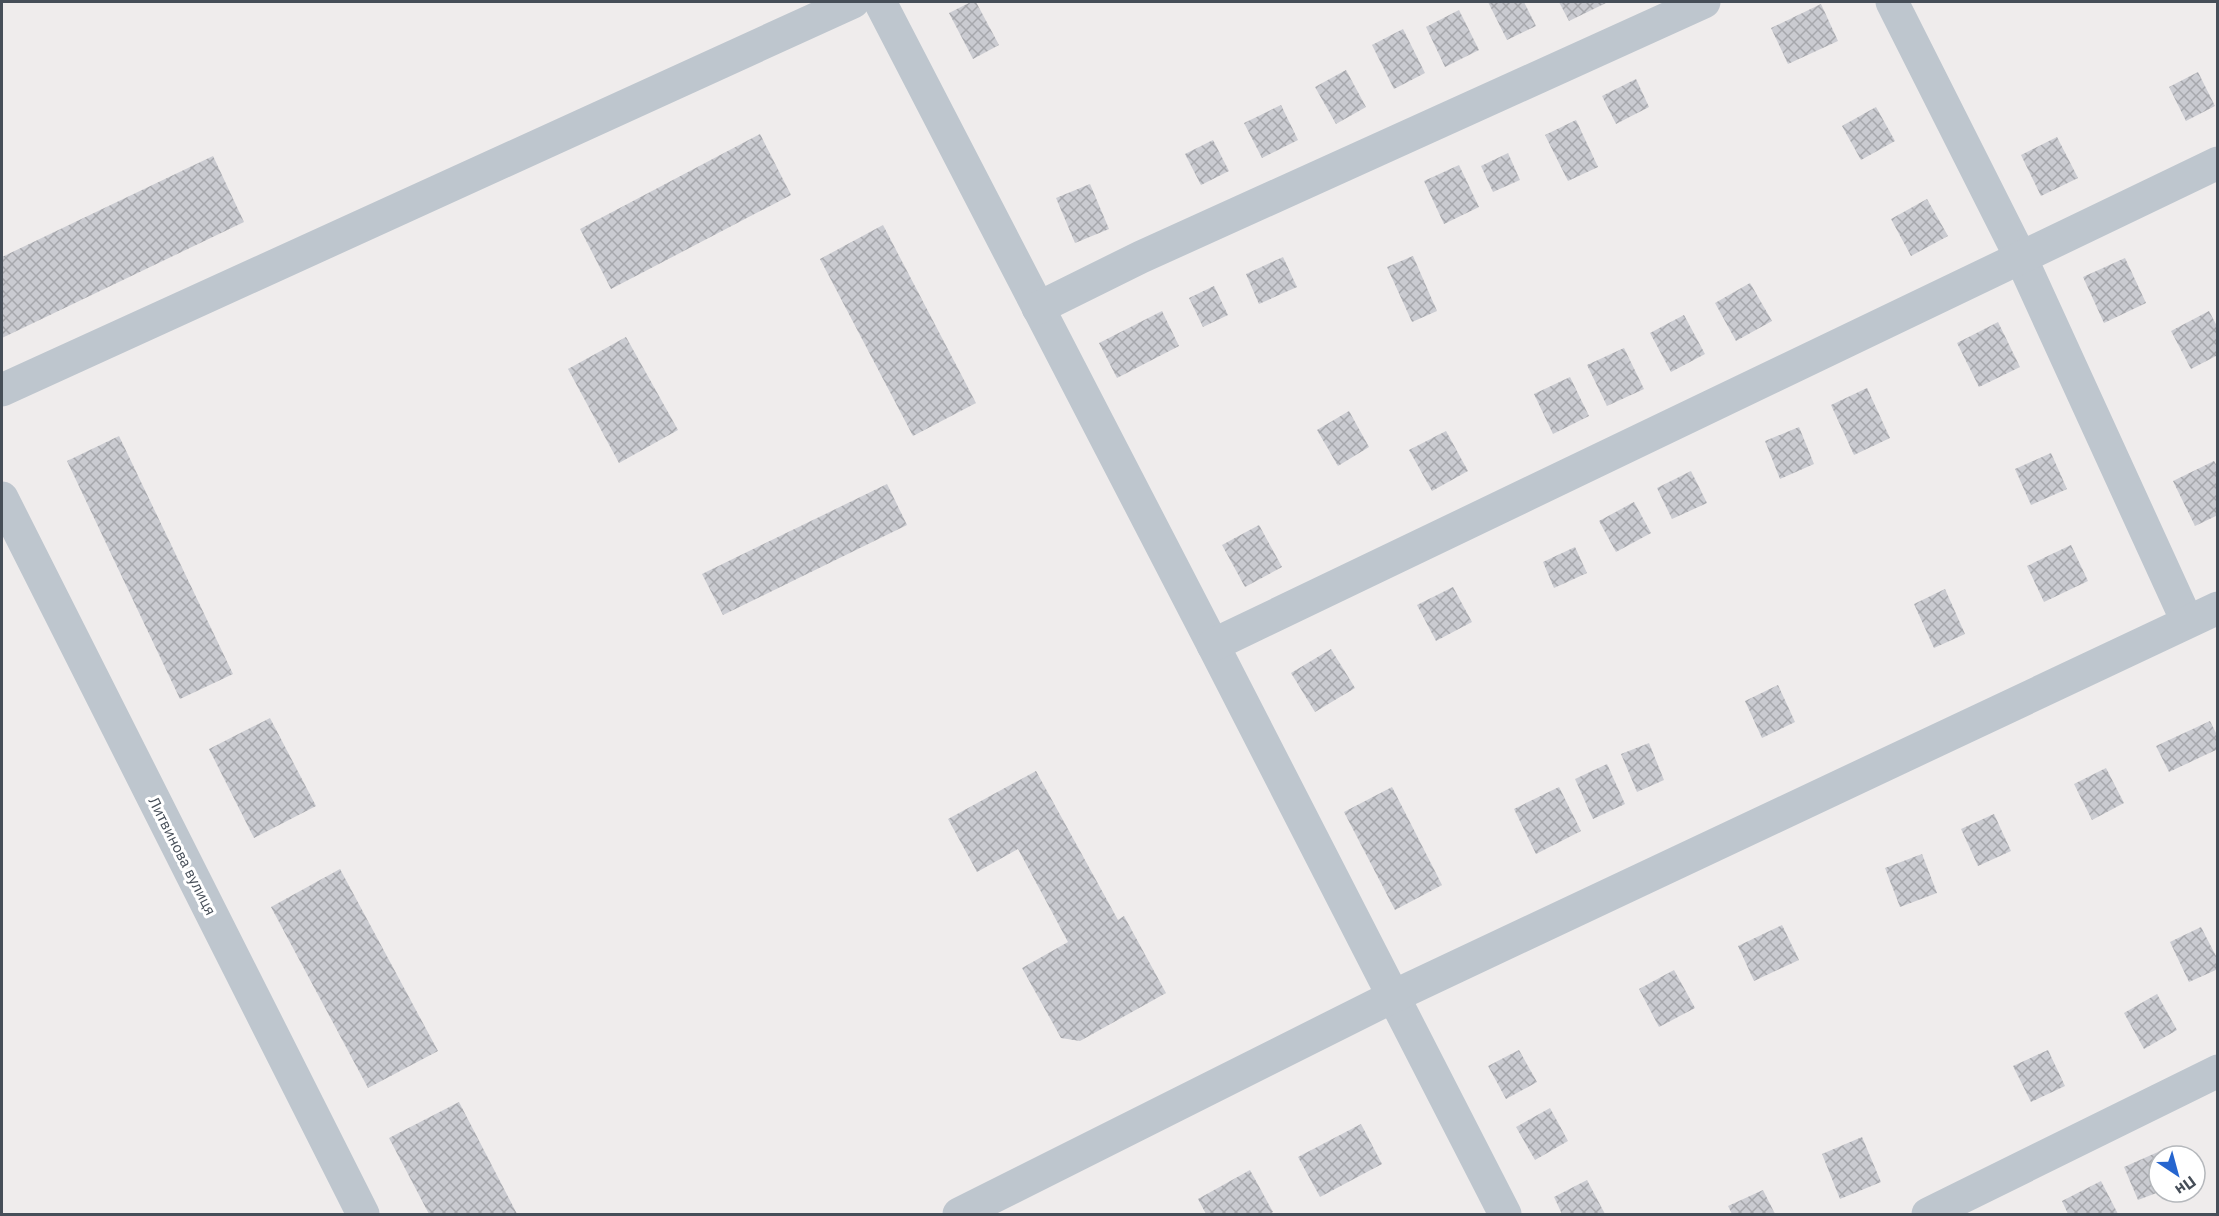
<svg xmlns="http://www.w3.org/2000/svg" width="2219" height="1216" viewBox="0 0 2219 1216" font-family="'IBM Plex Sans',sans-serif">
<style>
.building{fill:url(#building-cross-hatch)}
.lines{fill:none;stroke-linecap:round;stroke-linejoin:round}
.street{stroke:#bec6ce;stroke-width:33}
.labels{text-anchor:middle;stroke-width:6;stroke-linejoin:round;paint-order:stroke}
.street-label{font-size:15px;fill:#464e58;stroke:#fff}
</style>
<defs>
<pattern id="building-cross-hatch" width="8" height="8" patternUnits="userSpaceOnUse" patternTransform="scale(1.5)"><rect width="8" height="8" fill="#cacbd1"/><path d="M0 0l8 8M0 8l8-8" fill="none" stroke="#a6a7ac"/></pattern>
</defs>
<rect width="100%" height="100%" fill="#efecec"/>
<g class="building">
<path d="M971 2H976L999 45 973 59 949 13Z"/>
<path d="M1488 2H1524L1536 26 1507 40Z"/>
<path d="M1559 2H1608L1569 21Z"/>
<path d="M1821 4 1838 41 1788 64 1771 28Z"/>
<path d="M1459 10 1479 50 1445 67 1426 27Z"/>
<path d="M1403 29 1425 73 1394 89 1372 45Z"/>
<path d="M1346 70 1366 107 1336 124 1315 87Z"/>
<path d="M2198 72 2215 106 2186 121 2169 87Z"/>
<path d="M1636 79 1649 107 1616 124 1602 96Z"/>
<path d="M1281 105 1298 140 1262 158 1244 123Z"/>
<path d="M1876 107 1895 141 1861 160 1842 126Z"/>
<path d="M1576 120 1598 167 1568 181 1545 135Z"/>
<path d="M760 134 791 195 611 289 580 229Z"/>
<path d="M2057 137 2078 178 2041 196 2021 155Z"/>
<path d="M1213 140 1229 171 1201 185 1185 154Z"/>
<path d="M1508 153 1520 180 1493 192 1481 166Z"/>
<path d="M213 156 244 222 2 338V257Z"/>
<path d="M1459 165 1479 207 1444 224 1424 181Z"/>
<path d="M1090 184 1109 229 1075 243 1056 198Z"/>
<path d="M1927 199 1948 236 1911 256 1891 219Z"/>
<path d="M883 225 976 403 913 436 820 259Z"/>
<path d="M1413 256 1437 311 1412 322 1387 267Z"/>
<path d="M1283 257 1297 287 1259 304 1246 274Z"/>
<path d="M2125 258 2146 303 2104 323 2083 277Z"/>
<path d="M1750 283 1772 321 1736 341 1715 303Z"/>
<path d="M1214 286 1228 315 1203 327 1189 298Z"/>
<path d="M1162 311 1179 346 1117 378 1099 343Z"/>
<path d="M2209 311 2218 328V355L2191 369 2171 331Z"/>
<path d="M1684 315 1705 354 1671 372 1650 333Z"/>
<path d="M1998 322 2020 367 1979 387 1957 343Z"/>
<path d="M626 337 678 430 619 463 568 369Z"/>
<path d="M1624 348 1644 389 1607 406 1587 365Z"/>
<path d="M1570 377 1589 416 1553 434 1534 394Z"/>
<path d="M1867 388 1890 438 1854 455 1831 405Z"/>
<path d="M1349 411 1369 447 1338 466 1317 430Z"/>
<path d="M1799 427 1814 464 1780 479 1765 441Z"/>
<path d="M1446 431 1468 471 1432 491 1409 450Z"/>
<path d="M119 436 233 674 180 699 67 461Z"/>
<path d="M2051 453 2067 489 2031 505 2015 469Z"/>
<path d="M2214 461 2218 468V515L2195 526 2173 481Z"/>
<path d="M1691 471 1707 503 1672 519 1657 488Z"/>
<path d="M887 484 907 525 723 615 702 574Z"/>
<path d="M1634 502 1651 533 1616 552 1599 521Z"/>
<path d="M1259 525 1282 567 1245 587 1222 545Z"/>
<path d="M2071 545 2088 581 2044 602 2027 566Z"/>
<path d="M1575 547 1587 573 1554 588 1543 562Z"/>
<path d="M1453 587 1472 622 1436 641 1417 605Z"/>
<path d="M1945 589 1965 634 1934 648 1914 604Z"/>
<path d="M1331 649 1355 688 1315 712 1291 673Z"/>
<path d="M1778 685 1795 722 1762 738 1745 701Z"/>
<path d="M270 718 316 806 254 838 209 749Z"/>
<path d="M2210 721 2218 737V749L2169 772 2156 746Z"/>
<path d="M1649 743 1664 780 1637 792 1621 754Z"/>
<path d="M1607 764 1625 804 1593 819 1575 779Z"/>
<path d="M2106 768 2124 803 2092 820 2074 784Z"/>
<path d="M1036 771 1118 920 1124 916 1166 993 1080 1041 1061 1038 1022 968 1068 942 1018 849 977 872 948 819Z"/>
<path d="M1392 787 1442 885 1395 910 1344 812Z"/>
<path d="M1559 787 1581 831 1536 854 1514 809Z"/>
<path d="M1994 814 2011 851 1978 866 1961 829Z"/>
<path d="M1922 854 1937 893 1900 907 1885 868Z"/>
<path d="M340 869 438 1051 368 1088 271 907Z"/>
<path d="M1782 925 1799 960 1754 981 1738 946Z"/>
<path d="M2201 927 2218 960V969L2189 982 2170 942Z"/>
<path d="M1674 970 1695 1008 1659 1027 1639 989Z"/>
<path d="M2157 994 2177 1030 2144 1049 2124 1013Z"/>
<path d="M1519 1050 1537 1082 1506 1099 1488 1066Z"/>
<path d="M2048 1050 2065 1086 2031 1102 2013 1066Z"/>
<path d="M459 1102 517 1214H429L389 1138Z"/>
<path d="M1550 1108 1568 1141 1535 1160 1516 1127Z"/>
<path d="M1361 1124 1382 1164 1320 1197 1298 1157Z"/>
<path d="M1862 1137 1881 1182 1840 1199 1822 1154Z"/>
<path d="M2167 1148 2170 1156H2159V1192L2138 1200 2124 1167Z"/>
<path d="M1250 1170 1273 1212 1269 1214H1206L1198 1199Z"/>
<path d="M1587 1180 1605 1214H1562L1554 1197Z"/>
<path d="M2101 1181 2118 1214H2068L2062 1201Z"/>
<path d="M1763 1190 1775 1214H1732L1728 1206Z"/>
</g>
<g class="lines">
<g class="street">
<path d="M880 2 1213 645 1505 1214"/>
<path d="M1892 2 2021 258 2187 621"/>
<path d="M1038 308 1141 257 1704 2"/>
<path d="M2 390 853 2"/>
<path d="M2 498 363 1214"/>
<path d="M1213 645 2218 163"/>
<path d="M959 1214 1394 996 2218 608"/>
<path d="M1928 1214 2218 1071"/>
</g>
</g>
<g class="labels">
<g class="street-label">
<text transform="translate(182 856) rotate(63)" y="5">Литвинова вулиця</text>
</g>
</g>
<rect width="2219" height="1216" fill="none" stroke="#464e58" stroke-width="6"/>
<g transform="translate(2177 1174) rotate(144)"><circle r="28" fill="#ffffff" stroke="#b5b8bc" stroke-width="1.5"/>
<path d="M0-4.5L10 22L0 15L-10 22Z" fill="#2665cf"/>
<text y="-9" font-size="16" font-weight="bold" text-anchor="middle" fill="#464e58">Пн</text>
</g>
</svg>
